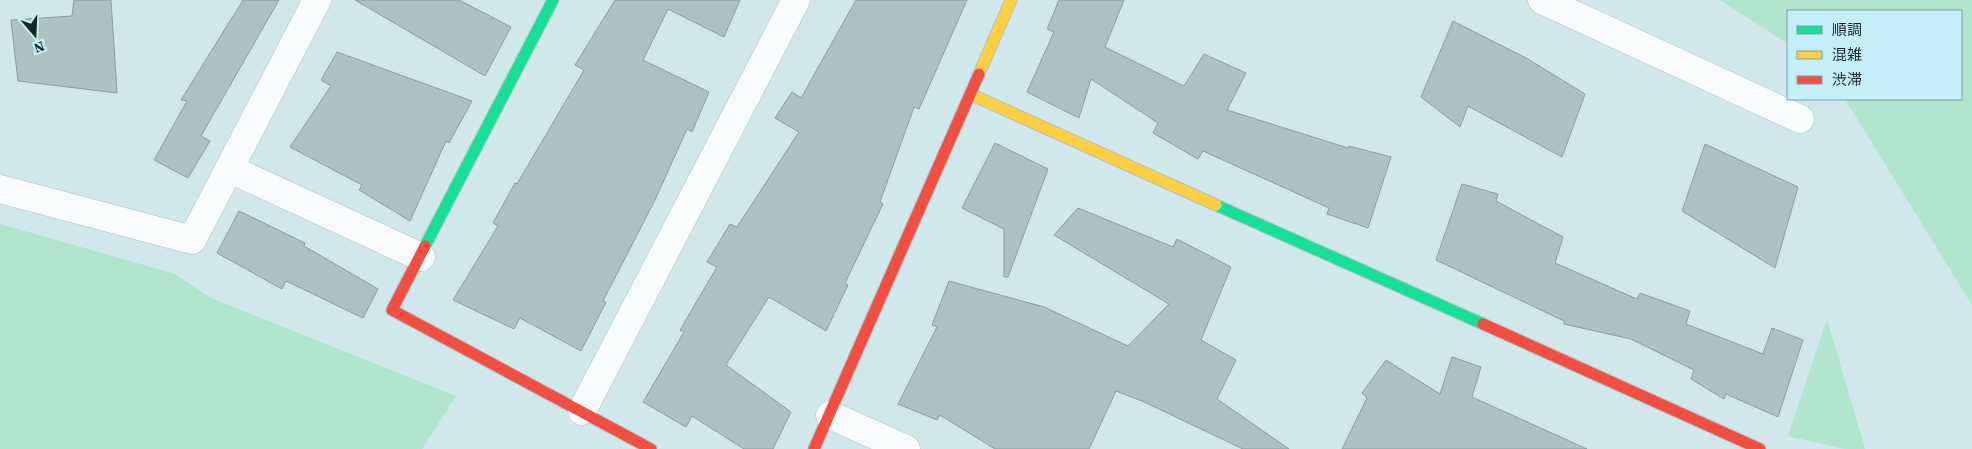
<svg xmlns="http://www.w3.org/2000/svg" width="1972" height="449" viewBox="0 0 1972 449" font-family="'Source Serif 4','Noto Sans JP',serif">
<style>
.green{fill:#b0e5ce}
.building{fill:#afc2c3;stroke:#8a9c9d}
.lines{fill:none;stroke-linecap:round;stroke-linejoin:round}
.street-casing{stroke:#b1c2c6;stroke-width:29}
.fast-casing{stroke:#b1c2c6;stroke-width:13}
.slow-casing{stroke:#b1c2c6;stroke-width:13}
.jam-casing{stroke:#b1c2c6;stroke-width:13}
.street{stroke:#f8fbfc;stroke-width:28}
.fast{stroke:#16e098;stroke-width:11}
.slow{stroke:#ffcf43;stroke-width:11}
.jam{stroke:#f24e42;stroke-width:11}
</style>
<rect width="100%" height="100%" fill="#d0e7ec"/>
<g class="green">
<path d="M1720 0H1972V305L1845 99H1961V11H1788V44Z"/>
<path d="M0 224 175 274 211 298 456 396 422 449H0Z"/>
<path d="M1827 319 1865 449H1845L1788 436Z"/>
</g>
<g class="building">
<path d="M74 0H111L117 93 18 81 11 20 72 16Z"/>
<path d="M243 0H279L201 136 210 141 188 178 154 160 187 101 181 100Z"/>
<path d="M355 0H459L511 27 485 76Z"/>
<path d="M615 0H740L724 37 668 9 643 60 709 92 692 132 687 129 655 200 603 301 606 302 581 351 520 318 514 329 453 300 498 226 493 223 515 183 517 184 584 70 575 65Z"/>
<path d="M856 0H967L919 109 914 107 880 202 883 204 845 283 848 285 826 331 769 297 726 365 791 412 773 449H744L692 416 686 427 643 402 684 332 680 330 717 267 707 262 730 224 737 227 799 132 775 118 792 92 801 98Z"/>
<path d="M1059 0H1124L1105 47 1184 86 1204 54 1246 73 1227 110 1348 148 1349 146 1391 157 1368 228 1327 214 1329 208 1203 151 1198 159 1153 133 1158 123 1091 79 1079 118 1027 92 1054 32 1047 29Z"/>
<path d="M1453 21 1526 58 1585 94 1562 157 1468 106 1460 127 1421 97Z"/>
<path d="M337 52 472 101 449 143 446 141 410 221 359 190 362 185 290 147 331 86 321 80Z"/>
<path d="M995 143 1048 169 1008 277H1004V229L962 208Z"/>
<path d="M1705 144 1798 187 1775 268 1682 211Z"/>
<path d="M1462 184 1498 194 1496 201 1563 237 1555 263 1637 299 1640 293 1690 311 1686 324 1763 354 1772 328 1803 340 1778 417 1726 394 1724 399 1691 379 1694 370 1631 339 1564 324V321L1436 260Z"/>
<path d="M1078 208 1173 247 1177 239 1231 267 1201 340 1236 360 1217 399 1289 449H1243L1142 401 1116 391 1089 449H995L940 415 937 420 898 404 937 327 932 325 949 281 1044 307 1128 346 1169 304 1054 235Z"/>
<path d="M239 211 305 243 304 246 378 289 363 318 286 281 282 289 217 253Z"/>
<path d="M1452 357 1481 367 1472 397 1587 449H1342L1367 398 1362 393 1386 360 1440 394Z"/>
</g>
<g class="lines">
<g class="street-casing">
<g id="street">
<path d="M1542 0 1800 119"/>
<path d="M230 169 421 257"/>
<path d="M0 189 192 240 317 0"/>
<path d="M582 411 796 0"/>
<path d="M830 415 906 449"/>
</g>
</g>
<g class="fast-casing">
<g id="fast">
<path d="M1216 205 1483 324"/>
<path d="M425 246 553 0"/>
</g>
</g>
<g class="slow-casing">
<g id="slow">
<path d="M979 74 1011 0"/>
<path d="M970 94 1216 205"/>
</g>
</g>
<g class="jam-casing">
<g id="jam">
<path d="M425 246 392 310 651 449"/>
<path d="M1483 324 1760 449"/>
<path d="M814 449 979 74"/>
</g>
</g>
<use href="#street" class="street"/>
<use href="#fast" class="fast"/>
<use href="#slow" class="slow"/>
<use href="#jam" class="jam"/>
</g>
<rect x="1787" y="10" width="175" height="90" fill="#c4eff8" stroke="#7e9ea5"/>
<rect x="1797" y="26" width="25" height="8" fill="#16e098" stroke="#7e9ea5"/>
<text x="1832" y="35" font-size="15" fill="#152528">順調</text>
<rect x="1797" y="51" width="25" height="8" fill="#ffcf43" stroke="#7e9ea5"/>
<text x="1832" y="60" font-size="15" fill="#152528">混雑</text>
<rect x="1797" y="76" width="25" height="8" fill="#f24e42" stroke="#7e9ea5"/>
<text x="1832" y="85" font-size="15" fill="#152528">渋滞</text>
<g transform="translate(35 35) rotate(161)" stroke="#c4eff8" stroke-width="4" paint-order="stroke">
<path d="M0-4L9 19L0 12L-9 19Z" fill="#152528"/>
<text y="-8" font-size="14" font-weight="bold" text-anchor="middle" fill="#152528">N</text>
</g>
</svg>
